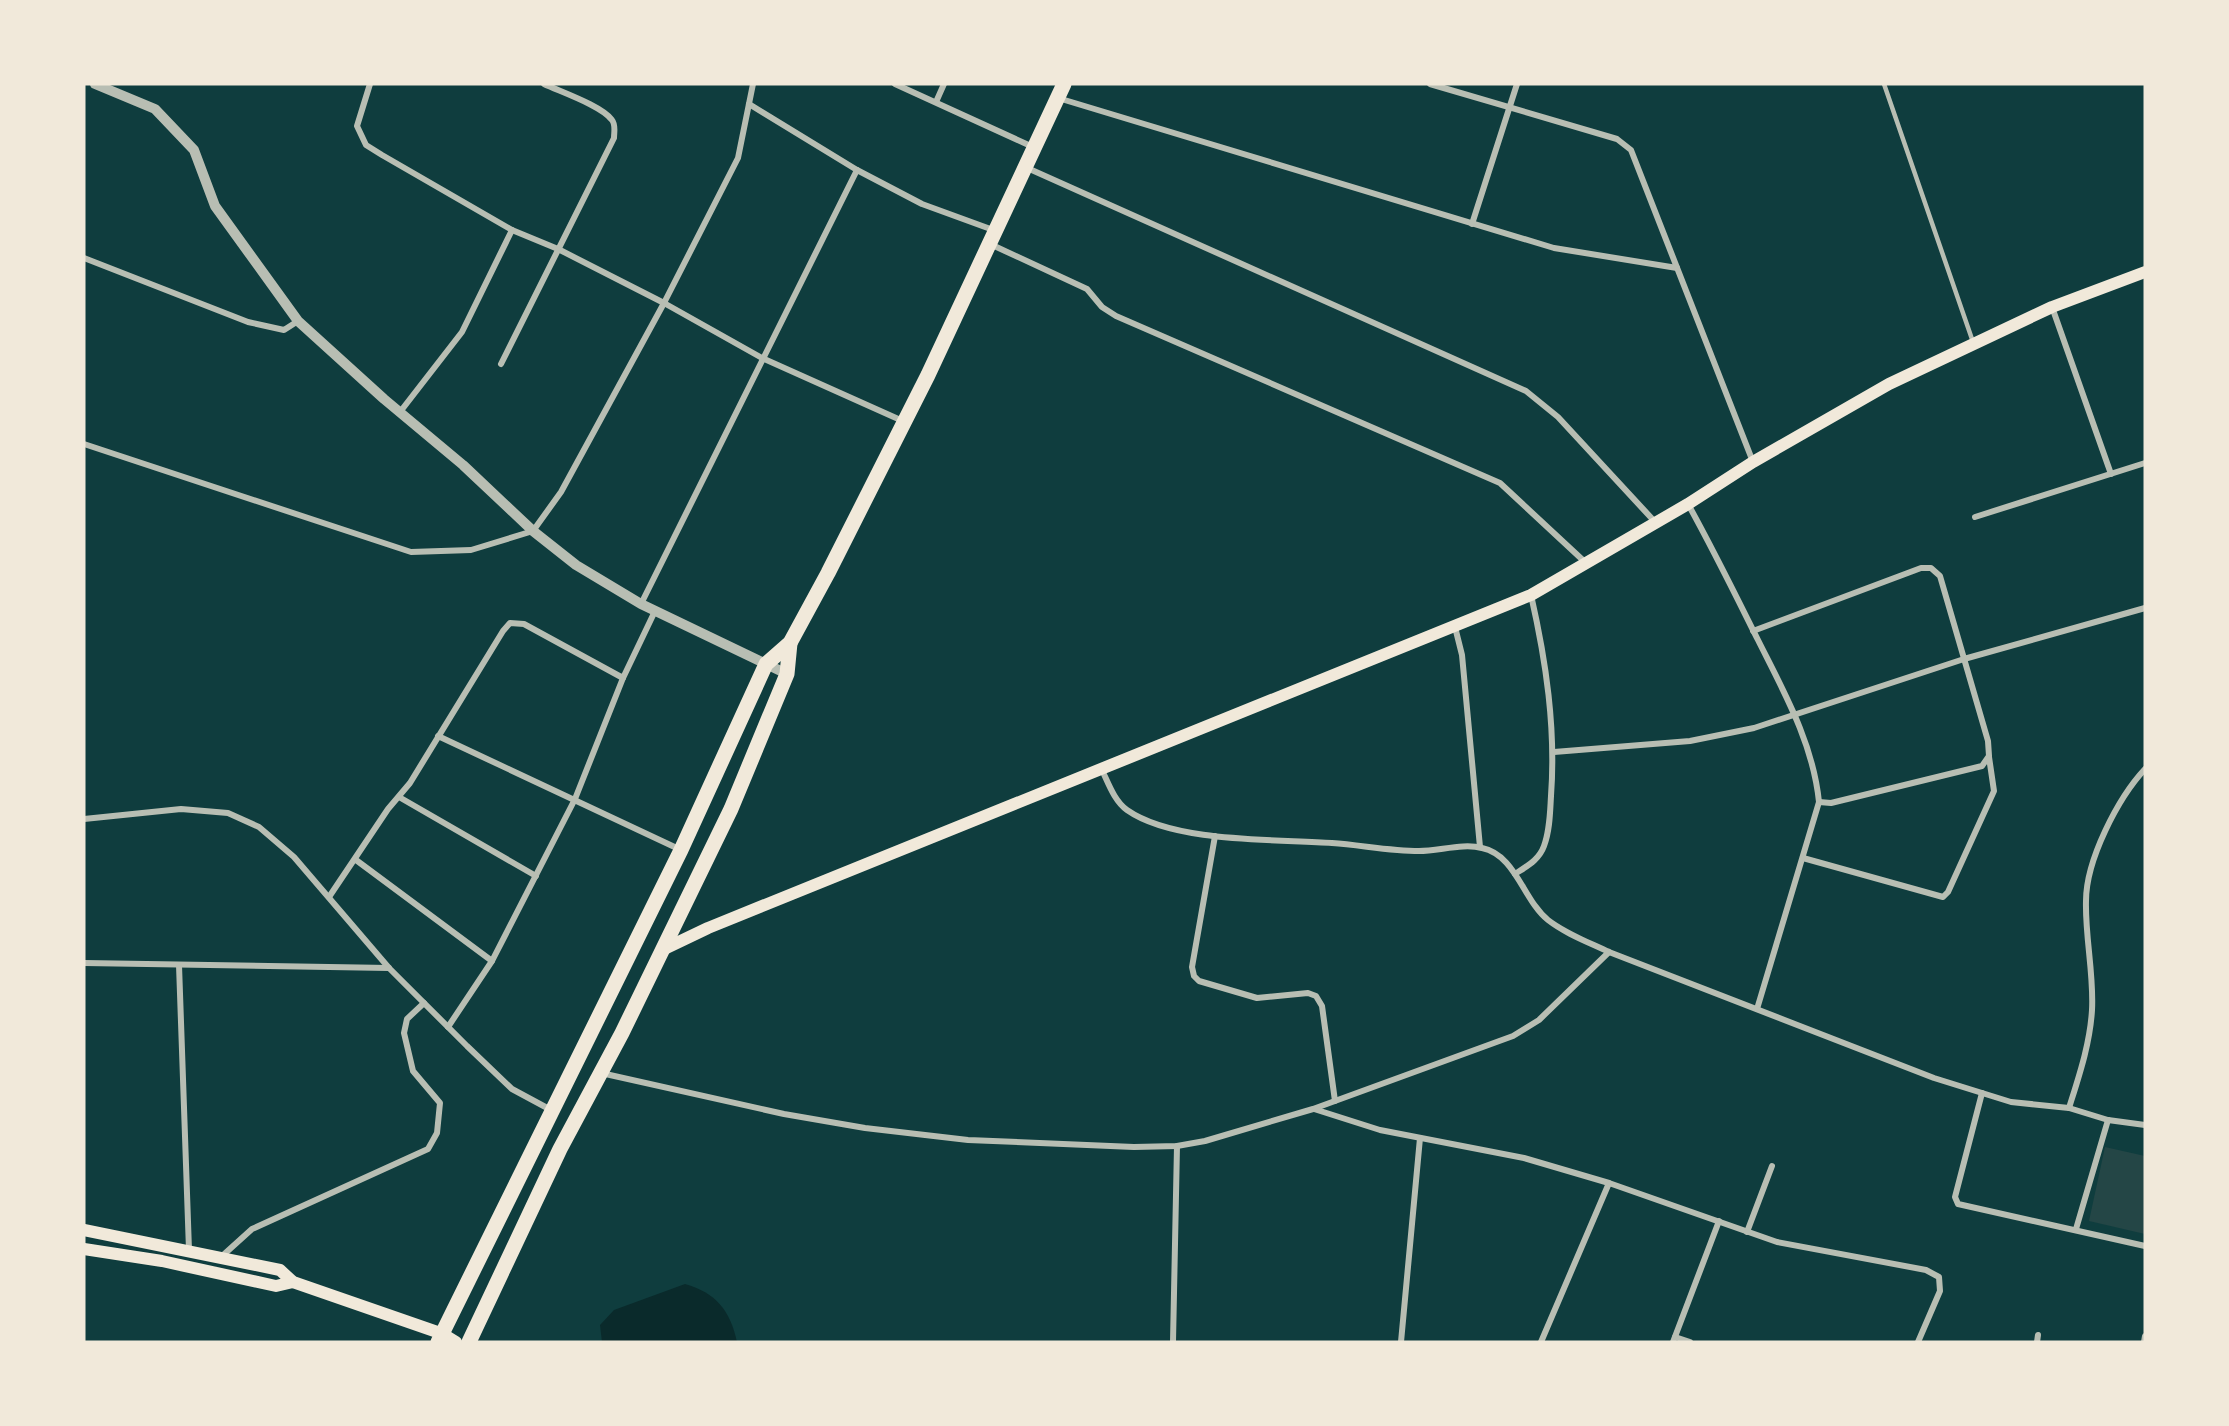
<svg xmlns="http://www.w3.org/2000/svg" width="2229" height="1426" viewBox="0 0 2229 1426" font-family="Roboto,sans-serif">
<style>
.green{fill:#244646}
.water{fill:#0a2a2b}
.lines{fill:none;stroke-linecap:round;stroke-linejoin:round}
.service{stroke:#b8beb3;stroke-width:4.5}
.minor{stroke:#b8beb3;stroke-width:6}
.tertiary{stroke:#b8beb3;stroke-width:10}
.secondary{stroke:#f1e9da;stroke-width:12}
.primary{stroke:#f1e9da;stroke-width:15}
</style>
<rect width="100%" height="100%" fill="#0f3d3e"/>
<path class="green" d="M2105 1147 2145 1156V1234L2089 1221Z"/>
<path class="water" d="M685 1284C716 1293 730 1310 737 1342H602L600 1325 614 1310Z"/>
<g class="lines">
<path class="service" d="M1884 84 1973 342"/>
<g class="minor">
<path d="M370 84 357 126 366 145 382 155 512 230 558 249 664 303 762 358 905 422"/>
<path d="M895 84 1033 147"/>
<path d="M1430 84 1617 139 1631 150 1753 462"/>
<path d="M1058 98 1554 248 1677 268"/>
<path d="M936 102 944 84"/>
<path d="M749 104 857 170 922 204 996 231"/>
<path d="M1025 167 1526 391 1558 417 1656 523"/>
<path d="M1472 224 1517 84"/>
<path d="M990 244 1087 289 1102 307 1116 316 1500 483 1586 563"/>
<path d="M84 258 248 322 284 330 298 321"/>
<path d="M2052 307 2111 474"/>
<path d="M501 364 614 138C614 132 616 125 612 120 602 106 561 92 544 84"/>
<path d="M400 412 462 332 512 230"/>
<path d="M84 444 411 552 471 550 533 531 561 492 664 303 738 158 753 84"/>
<path d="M1688 504C1713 549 1735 594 1758 640 1784 692 1813 743 1819 802L1757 1009"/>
<path d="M1975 517 2145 463"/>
<path d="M641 604 857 170"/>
<path d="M1455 627 1462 655 1480 847"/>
<path d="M1753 631 1921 568H1931L1940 576 1988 741 1989 756 1982 766 1831 803 1819 802"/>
<path d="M438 736 681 850"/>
<path d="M1554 752 1690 741 1754 728 1964 659 2145 608"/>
<path d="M1101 768C1108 782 1114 801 1127 810 1174 843 1275 839 1332 843 1361 845 1390 851 1419 851 1439 851 1463 843 1482 848 1516 855 1523 900 1548 920 1566 934 1588 942 1609 952L1934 1078 2011 1102 2069 1108 2108 1120 2145 1125"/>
<path d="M399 797 536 876"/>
<path d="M84 819 181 809 228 813 259 827 294 857 389 968 467 1046 512 1089 551 1110"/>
<path d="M1215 836 1192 967 1194 976 1199 981 1257 998 1308 993 1316 996 1322 1006 1335 1101"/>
<path d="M1803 858 1943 897 1948 892 1994 791 1989 757"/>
<path d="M356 860 492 961"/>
<path d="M1515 874C1527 866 1539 860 1544 846 1550 830 1550 812 1551 796 1556 728 1546 661 1531 595"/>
<path d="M329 897 388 809 410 783 503 631 510 623 524 624 623 678 655 611"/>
<path d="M84 963 389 968"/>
<path d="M179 965 189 1250"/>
<path d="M448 1027 492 961 575 799 623 678"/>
<path d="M601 1073 784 1114 865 1128 968 1140 1134 1147 1177 1146 1205 1141 1313 1109 1513 1036 1539 1020 1609 952"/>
<path d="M1982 1093 1955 1197 1958 1204 2145 1246"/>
<path d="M2069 1108C2079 1076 2090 1044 2092 1010 2094 974 2085 937 2086 901 2086 860 2118 798 2145 769"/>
<path d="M1314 1109 1380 1130 1524 1158 1609 1183 1777 1242 1926 1270 1939 1277 1940 1291 1918 1342"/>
<path d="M2076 1229 2108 1120"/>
<path d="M1747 1232 1772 1166"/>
<path d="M221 1257 252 1229 428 1149 437 1133 440 1103 413 1071 404 1033 407 1019 424 1003"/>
<path d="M1675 1337 1690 1342"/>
<path d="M1173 1342 1177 1146"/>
<path d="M1401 1342 1420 1138"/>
<path d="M1541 1342 1609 1183"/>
<path d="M1673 1342 1719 1221"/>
<path d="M2037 1342 2038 1335"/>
<path d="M2144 1342 2145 1336"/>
</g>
<path class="tertiary" d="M95 84 155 109 194 150 215 206 298 321 384 399 463 465 533 531 576 565 641 604 787 674"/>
<g class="secondary">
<path d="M662 950 708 928 1531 595 1688 504 1753 462 1889 384 2052 307 2145 272"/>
<path d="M84 1230 280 1270 293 1282 443 1334 456 1342"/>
<path d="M84 1249 162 1261 276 1286 293 1282"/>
</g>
<g class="primary">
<path d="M438 1342 681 850 766 664 790 643 828 573 928 375 1064 84"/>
<path d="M469 1342 560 1149 622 1033 731 809 787 674 790 643"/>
</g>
</g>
<rect width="2229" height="1426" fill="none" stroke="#f1e9da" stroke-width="171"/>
</svg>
